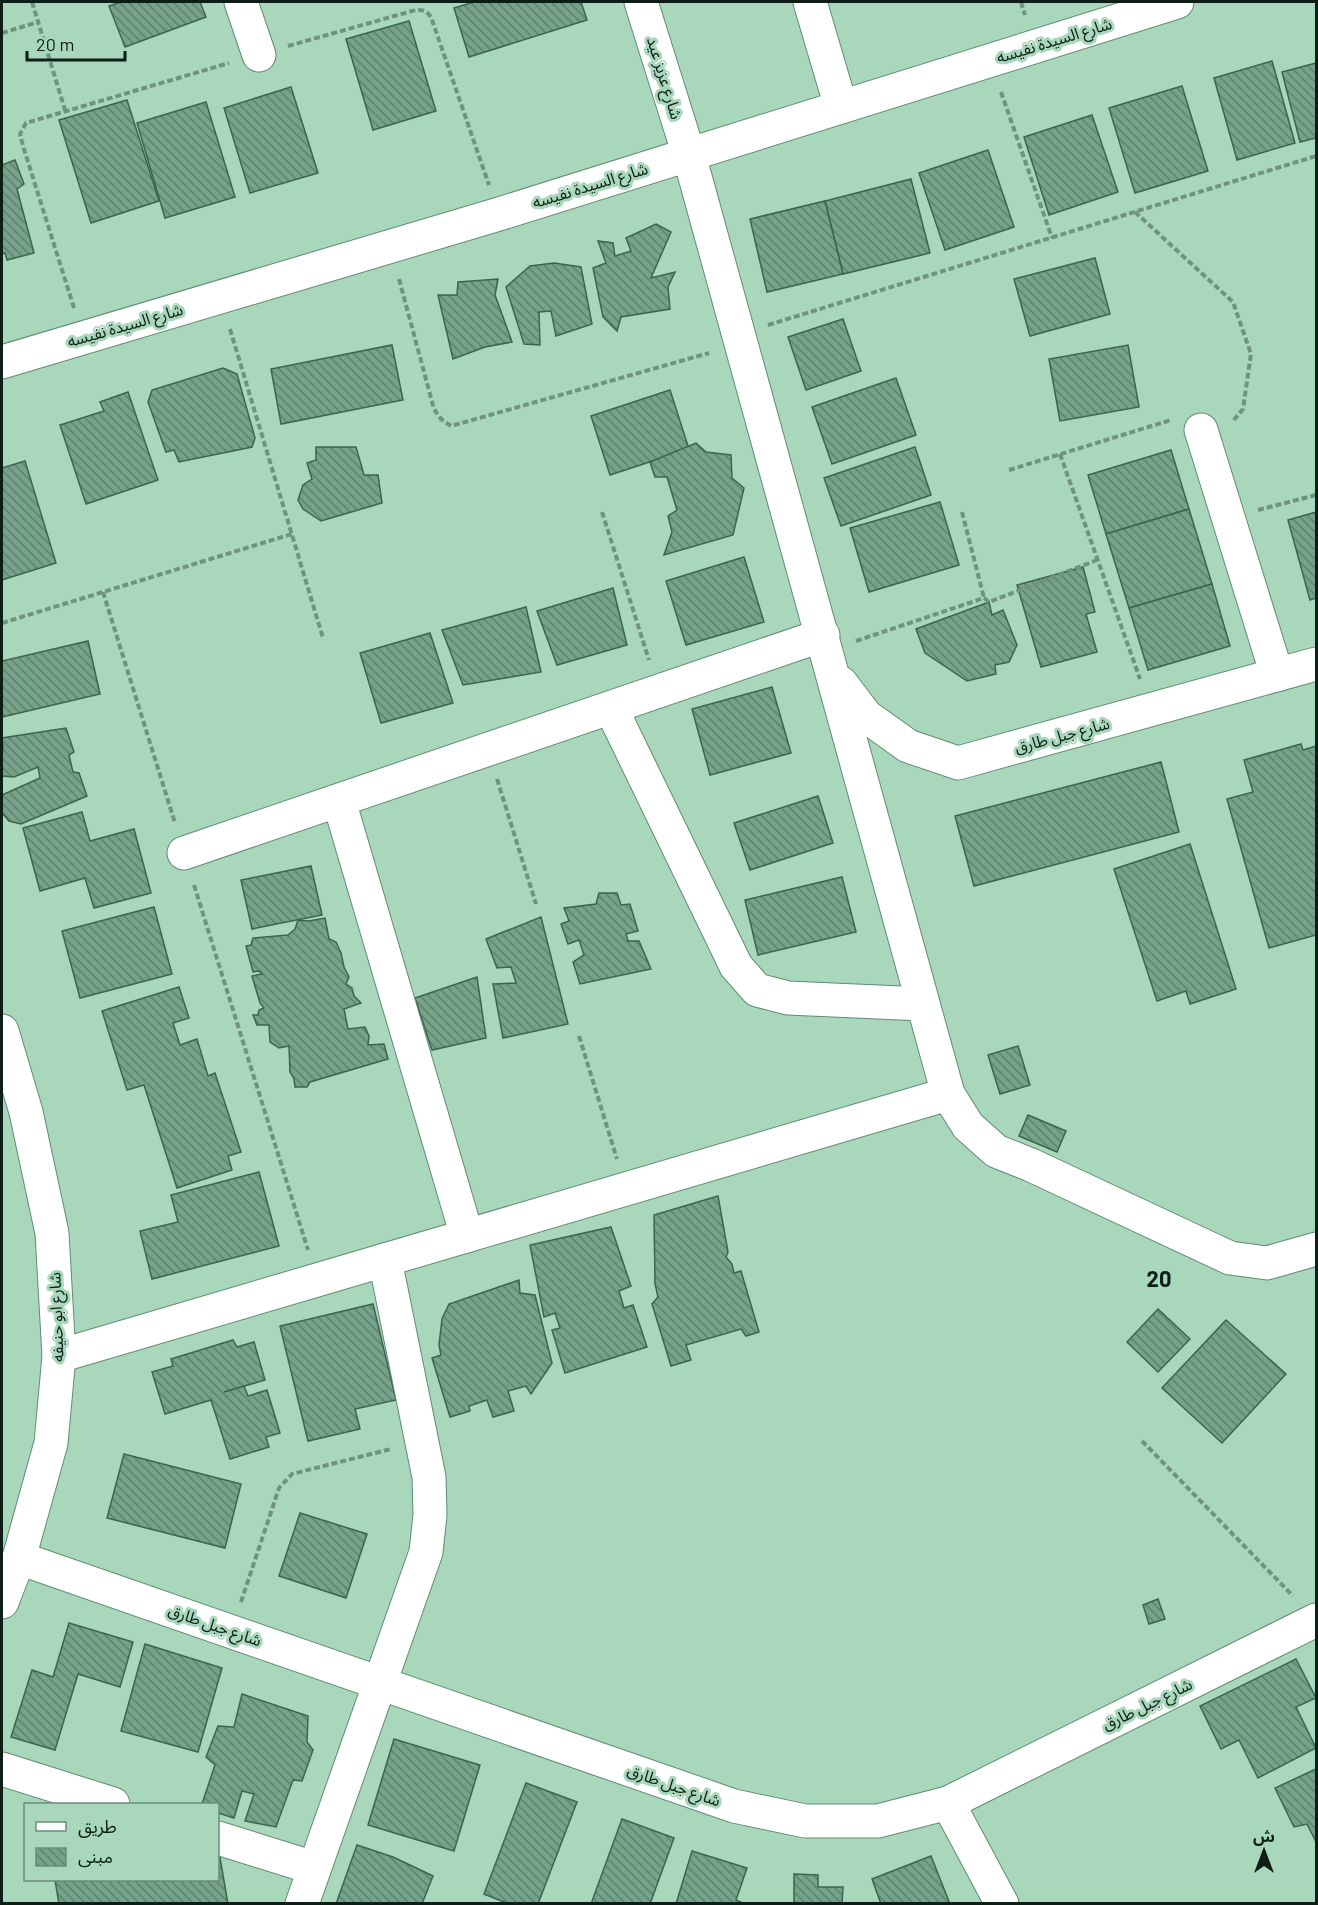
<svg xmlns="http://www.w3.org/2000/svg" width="1318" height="1905" viewBox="0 0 1318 1905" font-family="Barlow,'Noto Sans Arabic',sans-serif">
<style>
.building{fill:url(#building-back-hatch);stroke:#3a654e;stroke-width:1.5}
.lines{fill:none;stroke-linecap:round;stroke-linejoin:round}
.minor-casing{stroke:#608c73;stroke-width:35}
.path{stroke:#6f937f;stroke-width:4;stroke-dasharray:6 3;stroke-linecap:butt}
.minor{stroke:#fff;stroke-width:33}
.labels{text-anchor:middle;stroke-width:6;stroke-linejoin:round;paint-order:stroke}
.street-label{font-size:16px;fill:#0c1e15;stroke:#a8d7bc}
.district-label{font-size:22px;font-weight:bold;fill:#0c1e15;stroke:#a8d7bc}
</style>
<defs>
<pattern id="building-back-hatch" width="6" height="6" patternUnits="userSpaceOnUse" patternTransform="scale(1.5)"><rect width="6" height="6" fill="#75a289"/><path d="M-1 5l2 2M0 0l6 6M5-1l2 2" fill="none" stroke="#5e836f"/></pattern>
</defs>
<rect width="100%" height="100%" fill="#a8d7bc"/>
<g class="building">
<path d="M121 2H200L206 17 125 47 109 6Z"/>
<path d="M474 2H581L587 20 469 57 454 8Z"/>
<path d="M409 21 436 111 373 130 346 39Z"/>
<path d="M1272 61 1295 143 1237 160 1214 78Z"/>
<path d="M1316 63V138L1300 142 1282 72Z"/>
<path d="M1182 86 1208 171 1135 193 1109 108Z"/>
<path d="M291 87 318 173 250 193 224 108Z"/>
<path d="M127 100 159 201 91 223 59 120Z"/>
<path d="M206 102 235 197 165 218 137 123Z"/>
<path d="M1092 115 1118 192 1049 215 1024 137Z"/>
<path d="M988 150 1014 227 945 250 919 173Z"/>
<path d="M15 160 24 184 17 189 34 253 7 260 5 253 2 254V165Z"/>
<path d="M911 179 930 253 843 274 825 201Z"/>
<path d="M825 201 843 274 767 292 750 219Z"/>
<path d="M656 224 671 232 651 278 675 272 668 287 670 309 621 317 617 331 603 317 593 268 606 263 598 241 613 243 615 256 631 251 626 238Z"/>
<path d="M1095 258 1110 314 1030 336 1014 279Z"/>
<path d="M554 263 581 267 592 324 556 336 551 311 539 312 540 345 524 344 506 287 530 266Z"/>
<path d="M498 279 495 295 512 342 485 347 453 359 438 295H457L458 282Z"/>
<path d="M843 319 861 371 806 390 788 337Z"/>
<path d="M392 345 403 400 281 424 271 369Z"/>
<path d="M1128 345 1139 407 1060 421 1049 359Z"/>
<path d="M223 368 237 374 255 438 252 447 179 462 174 450 166 452 148 402 152 390Z"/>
<path d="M896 378 916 435 832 464 812 407Z"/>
<path d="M670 390 689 449 610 475 591 416Z"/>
<path d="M128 392 158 480 86 504 60 425 104 411 100 402Z"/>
<path d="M696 443 706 452 731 455 732 478 744 488 733 535 664 555 672 532 668 516 677 510 667 477H655L650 462Z"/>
<path d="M316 447H356L364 475H378L382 503 321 521 303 509 298 500 303 485 312 479 307 463 316 460Z"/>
<path d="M915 447 931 495 841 526 824 478Z"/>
<path d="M1171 450 1189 509 1106 534 1088 475Z"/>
<path d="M25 461 56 563 2 580V468Z"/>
<path d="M940 502 959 565 869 592 850 528Z"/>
<path d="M1189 509 1212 584 1129 608 1106 534Z"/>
<path d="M1316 512V598L1310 600 1288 520Z"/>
<path d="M744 557 764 622 686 645 666 581Z"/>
<path d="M1083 567 1095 612 1086 614 1097 652 1041 667 1017 585Z"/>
<path d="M1212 584 1230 646 1148 670 1129 608Z"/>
<path d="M613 588 627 645 557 665 537 611Z"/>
<path d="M989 602 992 615 1003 610 1017 645 1009 662 995 665 996 674 967 681 925 653 916 629Z"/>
<path d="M526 607 541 672 463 685 442 630Z"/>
<path d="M430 633 453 703 381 723 360 653Z"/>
<path d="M88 641 100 694 2 717V661Z"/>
<path d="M772 687 791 753 710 775 692 709Z"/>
<path d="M66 728 74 752 69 755 73 772 79 773 87 796 21 824 9 821 2 813V795L40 778 38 767 14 777 2 776V750L3 749 2 738Z"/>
<path d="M1301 744 1303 750 1316 746V935L1269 948 1227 799 1253 792 1244 760Z"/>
<path d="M1161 762 1179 832 974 886 955 816Z"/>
<path d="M818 796 833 843 750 870 734 823Z"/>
<path d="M82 812 90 841 134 829 151 893 94 908 85 878 40 891 23 828Z"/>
<path d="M1190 844 1236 989 1190 1004 1186 991 1157 1001 1114 869Z"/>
<path d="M311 866 322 915 252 929 241 880Z"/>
<path d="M842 877 856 932 758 955 745 900Z"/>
<path d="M599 893H617L621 905 630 904 638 931 626 934 628 941H639L651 969 580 984 573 962 584 955 579 940 568 944 561 924 569 921 564 908 596 904Z"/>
<path d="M154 907 172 974 80 998 62 931Z"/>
<path d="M541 917 568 1024 503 1038 493 984 516 983 511 967 497 968 486 939Z"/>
<path d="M325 918 329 939 336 942 341 953 344 967 349 977 346 984 352 988 354 996 361 1003 344 1009 348 1029 365 1027 369 1036 368 1045 384 1044 388 1059 310 1082 307 1087H295L294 1079 290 1072 289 1046 279 1048 270 1042 269 1025H257L253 1015H258L259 1010 264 1008 260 1003 252 976 262 974 259 971 253 972 246 946 251 945 253 938 288 935 295 929 298 920 309 921Z"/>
<path d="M477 977 486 1038 432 1050 415 998Z"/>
<path d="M179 987 189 1018 173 1023 180 1045 197 1039 208 1076 215 1073 241 1152 228 1156 232 1170 177 1188 144 1085 127 1090 102 1011Z"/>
<path d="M1018 1046 1030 1085 1000 1094 988 1055Z"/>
<path d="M1028 1115 1066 1131 1057 1152 1019 1136Z"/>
<path d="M259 1172 279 1246 152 1279 140 1231 178 1222 171 1195Z"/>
<path d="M718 1196 728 1252 726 1257 732 1264 734 1273 741 1271 759 1332 746 1336 741 1329 686 1345 691 1360 671 1366 652 1304 658 1297 655 1284 654 1215Z"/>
<path d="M611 1227 631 1286 619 1291 624 1308 633 1305 647 1347 565 1373 552 1330 560 1328 555 1313 544 1317 530 1245Z"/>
<path d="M519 1280 520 1293 535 1295 552 1363 531 1394 526 1386 508 1391 514 1411 493 1417 487 1400 469 1406 470 1411 450 1417 432 1358 441 1355 439 1345 442 1319 449 1304Z"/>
<path d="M373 1304 396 1400 355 1409 360 1429 308 1441 280 1326Z"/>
<path d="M1158 1309 1190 1339 1158 1372 1127 1342Z"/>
<path d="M1226 1320 1286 1374 1222 1443 1162 1388Z"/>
<path d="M233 1340 237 1347 254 1342 265 1380 224 1392 244 1386 248 1396 267 1390 280 1433 266 1437 269 1447 230 1459 211 1400 165 1414 152 1372 173 1366 171 1359Z"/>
<path d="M124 1454 241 1484 225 1548 107 1518Z"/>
<path d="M300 1513 367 1534 346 1598 279 1576Z"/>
<path d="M1158 1599 1165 1619 1149 1624 1143 1605Z"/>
<path d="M69 1623 133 1642 120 1687 78 1674 55 1750 11 1737 32 1670 53 1677Z"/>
<path d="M145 1644 222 1668 198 1752 121 1731Z"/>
<path d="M1296 1659 1316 1698 1296 1707 1316 1748 1258 1778 1239 1740 1221 1749 1200 1706Z"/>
<path d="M242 1694 308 1716 307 1742 313 1750 302 1781 293 1780 276 1827 245 1821 254 1794 242 1791 234 1818 218 1813V1804H202L215 1765 206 1757 218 1726 234 1727Z"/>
<path d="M394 1739 480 1765 454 1851 368 1825Z"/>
<path d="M1316 1769V1842L1307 1824 1294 1827 1275 1788Z"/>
<path d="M526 1783 577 1802 538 1904H509L484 1894Z"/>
<path d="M622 1819 674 1838 650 1904H591Z"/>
<path d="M357 1845 393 1857 433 1876 422 1904H336Z"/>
<path d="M218 1846 228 1904H59L55 1880H218Z"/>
<path d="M692 1851 747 1868 736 1900 745 1904H676Z"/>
<path d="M931 1856 950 1904H881L872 1879Z"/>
<path d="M794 1874 818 1875V1887H843L842 1904H794Z"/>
</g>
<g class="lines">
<g class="minor-casing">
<g id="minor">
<path d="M241 2 259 55"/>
<path d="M641 2 689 155 948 1094 968 1126 996 1151 1031 1165 1230 1258 1267 1263 1316 1249"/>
<path d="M810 2 841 107"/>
<path d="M2 362 499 214 1177 2"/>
<path d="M1201 430 1277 675"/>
<path d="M841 683 866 716 908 746 958 763 1316 664"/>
<path d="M611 708 736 966 757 990 788 998 923 1004"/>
<path d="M339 801 467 1236"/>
<path d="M184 853 823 635"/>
<path d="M2 1031 26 1112 52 1233 59 1356 51 1443 19 1558 2 1602"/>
<path d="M59 1356 948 1094"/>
<path d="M19 1558 734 1806 805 1821H878L948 1803 1316 1620"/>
<path d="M2 1769 113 1804"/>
<path d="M948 1803 1002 1904"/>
<path d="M218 1838 314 1868"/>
<path d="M302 1904 426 1552 430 1515 429 1477 385 1260"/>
</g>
</g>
<g class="path">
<path d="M32 2 65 110"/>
<path d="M1021 2 1025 15"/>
<path d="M2 33 38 22"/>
<path d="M288 46 412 11C421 9 426 10 431 17L489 185"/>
<path d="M1001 92 1052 238"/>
<path d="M1135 212 1233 302 1251 354 1243 409 1233 421"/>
<path d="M399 279 434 409 441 419 451 426 709 353"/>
<path d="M74 308 23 146 20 134 26 123 229 63"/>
<path d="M768 325 1316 156"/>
<path d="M230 329 323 638"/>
<path d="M1060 454 1140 679"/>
<path d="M1009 470 1171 420"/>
<path d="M1258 510 1316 495"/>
<path d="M602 512 649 660"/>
<path d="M962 512 984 598"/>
<path d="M103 592 175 823"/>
<path d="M2 623 292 534"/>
<path d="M856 641 984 598 989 602 1097 560"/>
<path d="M497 779 536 904"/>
<path d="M194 885 308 1250"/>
<path d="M579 1036 617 1159"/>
<path d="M1142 1441 1293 1596"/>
<path d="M241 1602 279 1488 292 1474 391 1449"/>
</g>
<use href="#minor" class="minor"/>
</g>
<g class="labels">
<g class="street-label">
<text transform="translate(1054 40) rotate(-17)" y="6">شارع السيدة نفيسه</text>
<text transform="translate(665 78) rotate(73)" y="6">شارع عزيز عيد</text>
<text transform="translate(590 185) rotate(-17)" y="6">شارع السيدة نفيسه</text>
<text transform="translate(125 325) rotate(-16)" y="6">شارع السيدة نفيسه</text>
<text transform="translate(1062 735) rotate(-15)" y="6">شارع جبل طارق</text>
<text transform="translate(56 1317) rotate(-92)" y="6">شارع ابو حنيفه</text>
<text transform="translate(215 1625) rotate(19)" y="6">شارع جبل طارق</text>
<text transform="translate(1147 1704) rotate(-26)" y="6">شارع جبل طارق</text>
<text transform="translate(674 1785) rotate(19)" y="6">شارع جبل طارق</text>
</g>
<g class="district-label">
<text x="1159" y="1287">20</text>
</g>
</g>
<rect width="1318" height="1905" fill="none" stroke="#0c1e15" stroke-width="6"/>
<rect x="24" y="1803" width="195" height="78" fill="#a8d7bc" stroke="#6a8d79" stroke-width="1.5"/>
<rect x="36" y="1822" width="30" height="9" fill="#ffffff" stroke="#6a8d79" stroke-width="1.5"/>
<text x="78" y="1833" font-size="18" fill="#0c1e15">طريق</text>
<rect x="36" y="1848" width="30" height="18" fill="url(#building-back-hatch)" stroke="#6a8d79" stroke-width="1.5"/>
<text x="78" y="1863" font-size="18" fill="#0c1e15">مبنى</text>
<g transform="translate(1264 1851)" stroke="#a8d7bc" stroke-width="4.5" paint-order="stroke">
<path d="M0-4.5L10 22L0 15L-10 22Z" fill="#0c1e15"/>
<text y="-9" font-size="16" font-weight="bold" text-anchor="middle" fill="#0c1e15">ش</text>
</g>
<path d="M27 51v9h98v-9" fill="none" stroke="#0c1e15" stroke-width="3"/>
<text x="36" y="51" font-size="18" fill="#0c1e15" stroke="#a8d7bc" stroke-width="4.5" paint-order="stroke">20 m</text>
</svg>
